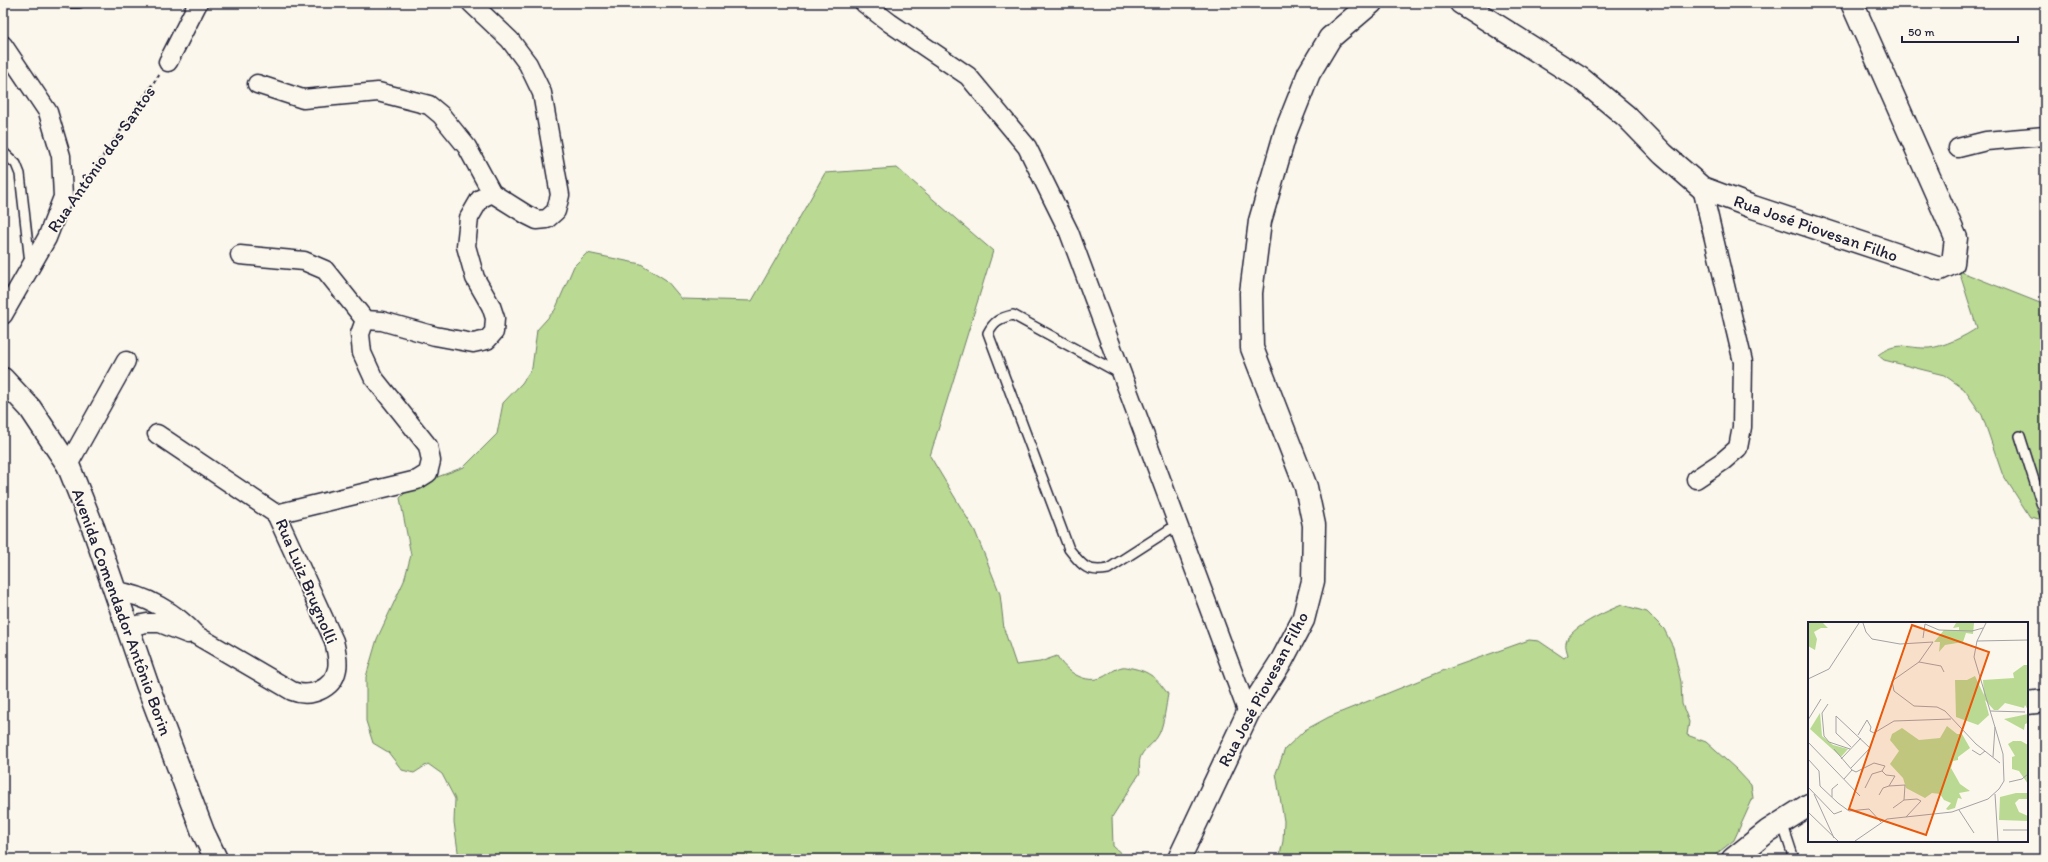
<svg xmlns="http://www.w3.org/2000/svg" width="2048" height="862" viewBox="0 0 2048 862" font-family="Itim,sans-serif">
<style>
.green{fill:#bada93;stroke:#6e7e67}
.lines{fill:none;stroke-linecap:round;stroke-linejoin:round}
.service-casing{stroke:#22223b;stroke-width:12}
.minor-casing{stroke:#22223b;stroke-width:21}
.tertiary-casing{stroke:#22223b;stroke-width:25}
.secondary-casing{stroke:#22223b;stroke-width:25}
.path{stroke:#22223b;stroke-width:2.5;stroke-dasharray:3 3;stroke-linecap:butt}
.service{stroke:#fbf7ec;stroke-width:9}
.minor{stroke:#fbf7ec;stroke-width:18}
.tertiary{stroke:#fbf7ec;stroke-width:22}
.secondary{stroke:#fbf7ec;stroke-width:22}
.labels{text-anchor:middle;stroke-width:3.5;stroke-linejoin:round;paint-order:stroke}
.street-label{font-size:17px;fill:#22223b;stroke:#fbf7ec}
.inset-road{fill:none;stroke:#a4a2a5;stroke-width:1}
.view{fill:#e8590c;fill-opacity:0.15;stroke:#e8590c;stroke-width:2}
.inset-edge{fill:none;stroke:#22223b;stroke-width:2}
</style>
<rect width="100%" height="100%" fill="#fbf7ec"/>
<filter id="ink" filterUnits="userSpaceOnUse"><feTurbulence type="fractalNoise" baseFrequency=".025" numOctaves="2"/><feDisplacementMap in="SourceGraphic" scale="8" xChannelSelector="R" yChannelSelector="G"/><feConvolveMatrix kernelMatrix="1 2 1 2 8 2 1 2 1" color-interpolation-filters="sRGB"/></filter>
<g filter="url(#ink)">
<g class="green">
<path d="M897 168 993 251 930 456 975 531 1000 594 1004 629 1016 665 1040 662 1057 656C1066 672 1086 685 1103 677 1109 674 1116 668 1122 667 1125 666 1129 668 1132 668 1151 672 1156 678 1168 694 1166 705 1164 724 1159 734 1150 751 1136 748 1140 773L1112 817 1113 846 1127 859H817L811 857 804 859H459L454 822 455 799 442 774 428 764 414 773 402 770 388 752 373 743 366 721V677L377 639 404 581 411 555 400 498 411 487 464 467 497 434 503 403 522 383 532 368 537 330 555 310 574 266 587 253 641 264 666 280 682 299 752 301 825 173Z"/>
<path d="M1959 271 2045 305V520L2042 513 2039 519 2030 517 2002 473 1982 415 1964 389 1944 375 1884 360 1878 355C1897 340 1909 349 1929 348 1943 347 1966 336 1977 328Z"/>
<path d="M1622 605 1647 612 1664 629 1673 647 1681 682 1682 704 1689 722 1687 735 1706 742 1736 769 1751 785 1753 798 1734 840 1710 859H1279L1283 841 1284 821 1276 773 1285 749 1305 730 1329 717 1445 670 1529 640 1539 641 1564 658 1568 655C1567 651 1565 646 1566 643 1568 628 1609 610 1622 605Z"/>
</g>
<g class="lines">
<g class="service-casing">
<g id="service">
<path d="M69 3H79"/>
<path d="M3 152 16 164 20 174 30 263"/>
<path d="M1119 373 1013 315C1000 318 994 321 988 333L1069 549C1082 565 1086 573 1108 569L1178 524"/>
<path d="M2020 436 2045 515"/>
<path d="M1782 822 1794 859"/>
</g>
</g>
<g class="minor-casing">
<g id="minor">
<path d="M864 3 890 23 968 76 1027 147 1069 232 1248 713"/>
<path d="M3 45 48 112 61 156 63 197 47 238 3 315"/>
<path d="M168 62 198 3"/>
<path d="M257 84 303 99 378 92 429 105 441 115 467 147 492 193 527 215 537 220 547 219 556 211 560 195 542 93 528 64 510 40 471 3"/>
<path d="M1958 148 1986 141 2045 136"/>
<path d="M240 255 304 261 325 270 365 320"/>
<path d="M365 320 382 321 435 336 473 343 487 340 494 332 495 318 491 306 475 278 466 246 469 218 480 199 492 193"/>
<path d="M157 434 276 514"/>
<path d="M68 465 126 361"/>
<path d="M1696 479 1723 461 1738 448 1742 427 1743 362 1702 188"/>
<path d="M276 514 417 480 428 473 431 461 428 446 373 377 362 353 360 334 365 320"/>
<path d="M115 591C145 595 176 612 196 635L292 691C309 698 333 690 337 669 339 660 336 650 334 641L276 514"/>
<path d="M127 627 147 623H160L188 634"/>
</g>
</g>
<g class="tertiary-casing">
<g id="tertiary">
<path d="M1461 3 1580 78 1626 116 1663 154 1702 188 1753 207 1940 269 1953 263 1956 238 1852 3"/>
<path d="M1179 859 1248 713 1282 660 1303 620 1313 581 1314 525 1306 487 1252 348 1251 293 1260 221 1286 131 1309 73 1330 38 1371 3"/>
</g>
</g>
<g class="secondary-casing">
<g id="secondary">
<path d="M3 379 30 408 68 465 94 530 147 684 203 832 216 859"/>
<path d="M2027 703 2045 701"/>
<path d="M1733 859 1768 831 1809 805"/>
</g>
</g>
<path class="path" d="M79 191 159 75"/>
<use href="#service" class="service"/>
<use href="#minor" class="minor"/>
<use href="#tertiary" class="tertiary"/>
<use href="#secondary" class="secondary"/>
</g>
</g>
<g class="labels">
<g class="street-label">
<text transform="translate(101 159) rotate(-55)" y="6">Rua Antônio dos Santos</text>
<text transform="translate(1816 228) rotate(19)" y="6">Rua José Piovesan Filho</text>
<text transform="translate(307 581) rotate(67)" y="6">Rua Luiz Brugnolli</text>
<text transform="translate(122 612) rotate(70)" y="6">Avenida Comendador Antônio Borin</text>
<text transform="translate(1263 689) rotate(-62)" y="6">Rua José Piovesan Filho</text>
</g>
</g>
<g transform="translate(1808 622)">
<rect width="220" height="220" fill="#fbf7ec"/>
<path d="M0 1H15L20 6H13L6 10 9 17 7 28 0 24ZM148 1H166L165 12 158 11 155 20 137 23 131 30 132 20H126L136 8H151V5L145 6ZM216 43H220V88L217 83 216 86 197 81 190 88H186L177 78 181 93 170 103 148 95 147 58H159L167 54 176 73 175 58 206 56 205 51ZM12 91 14 114 25 123 40 127 33 135 2 107ZM220 92V101L217 102 216 108 196 97ZM139 104 149 112H154L162 126 150 135V138L145 139 143 146 152 162 162 169 151 171 154 177 150 176 147 186 140 188 138 187 143 181 136 178 132 172 124 171 117 176 98 166 95 156 82 142 91 129 82 118 84 112 94 106 111 118 132 116ZM205 119H213L220 123V162L211 149 204 147V135L207 134 200 122ZM208 171H220V177H211L207 181 211 190 220 194V199L191 198 192 175Z" fill="#bada93"/>
<path class="inset-road" d="M55 1 58 10 64 17 92 22 125 20 111 40 84 59 86 69 106 84 129 85 137 89 168 122 192 141M117 2 131 8 164 9 175 6M115 16 117 2M169 19 220 18M111 40 133 44 136 50M0 57 21 47 51 1M20 82 14 91 16 114 21 120 42 127M182 89 217 90M0 98 13 77M50 113 59 98 63 105 62 109 66 111 86 99 143 97M0 120 52 174M26 127 44 148M164 128 172 133 177 129M185 135 187 105M0 137 11 149 12 164 30 181 41 189 61 187 73 200M33 137 53 116M43 146 62 126 28 94V111L43 125M44 148 48 150 66 141 77 144 74 149 64 152 57 166M36 157 44 148M201 160 214 157 220 152M81 164 97 163 96 178M0 165 26 192 34 189M6 172 26 216M187 172 190 219M71 173 75 166 81 164 87 154 78 153 74 149M24 175V167L30 162M96 178 109 177 113 179 98 195M85 186 96 178M151 188 166 211M0 190 30 219M195 208H220M47 219 79 197 144 190 180 177 191 167 196 159 195 132 166 35 169 19 178 1"/>
<path class="view" d="M104 3 181 30 118 213 41 187Z"/>
<rect width="220" height="220" class="inset-edge"/>
</g>
<rect width="2048" height="862" fill="none" stroke="#fbf7ec" stroke-width="16"/>
<rect x="8" y="8" width="2032" height="846" fill="none" stroke="#22223b" stroke-width="1.5" filter="url(#ink)"/>
<path d="M1902 36v6h116v-6" fill="none" stroke="#22223b" stroke-width="2"/>
<text x="1908" y="36" font-size="12" fill="#22223b" stroke="#fbf7ec" stroke-width="3" paint-order="stroke">50 m</text>
</svg>
